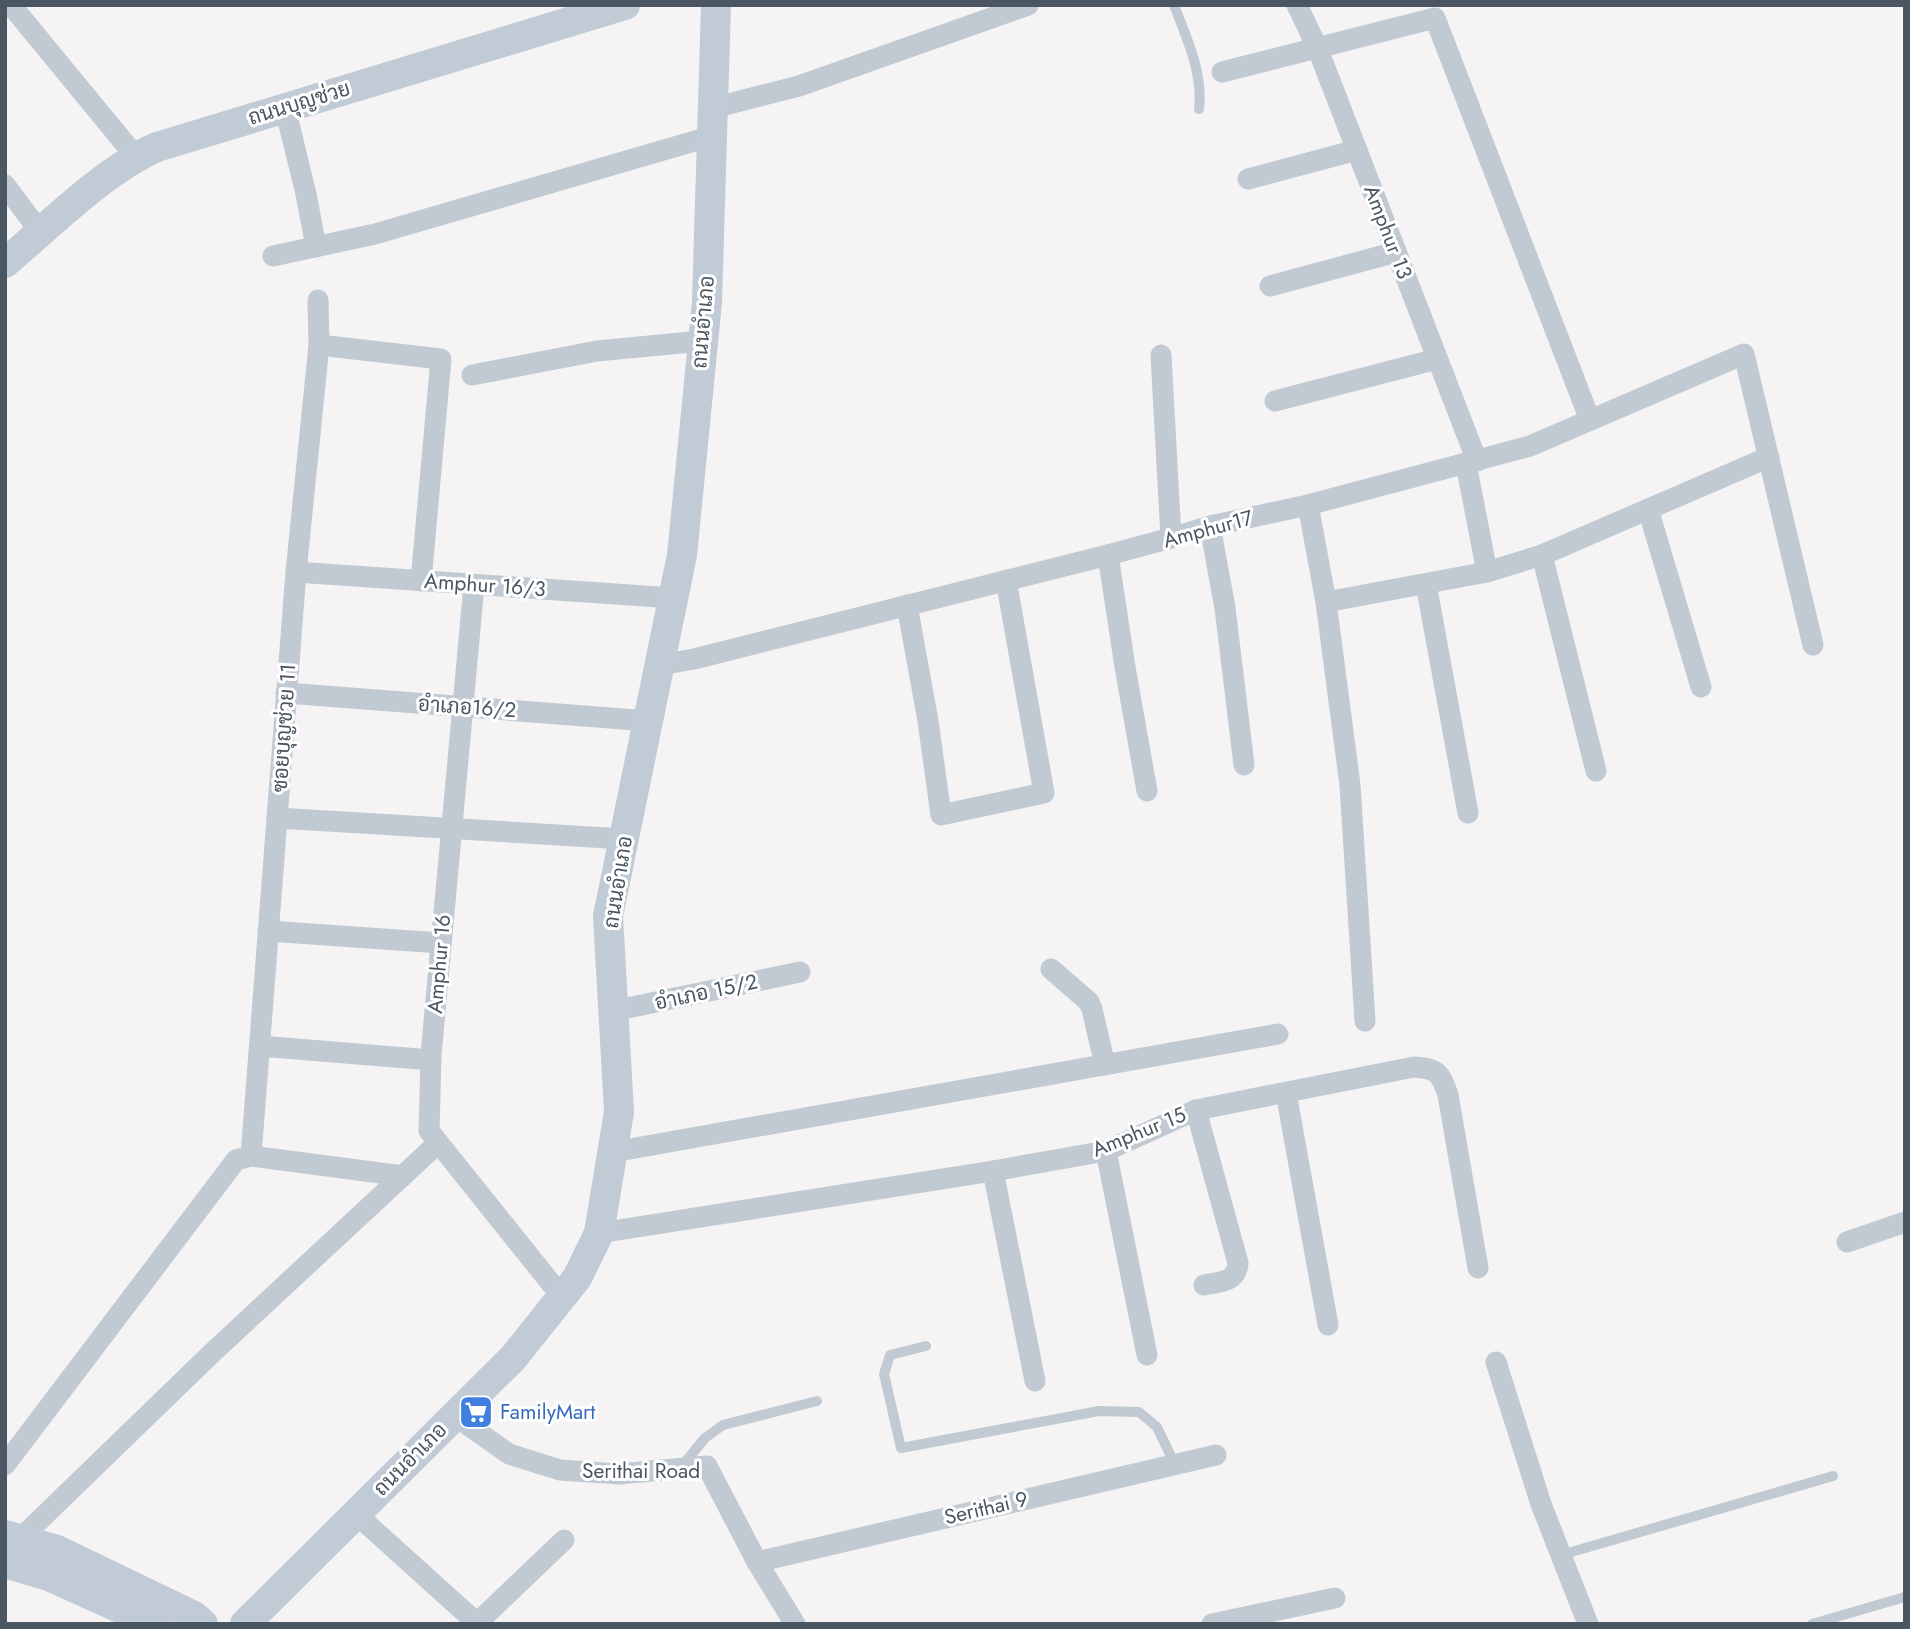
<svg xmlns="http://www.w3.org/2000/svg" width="1910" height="1629" viewBox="0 0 1910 1629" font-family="Jost,Sarabun,sans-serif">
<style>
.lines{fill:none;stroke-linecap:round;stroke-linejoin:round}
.lane{stroke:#c1cad2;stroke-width:10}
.street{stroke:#c1cad2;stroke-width:21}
.secondary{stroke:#c1cbd6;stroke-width:30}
.labels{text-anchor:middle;stroke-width:6;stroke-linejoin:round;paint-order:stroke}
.street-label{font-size:21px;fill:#4a5661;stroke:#fff}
.shop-label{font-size:21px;fill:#366cbe;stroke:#fff;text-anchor:start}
</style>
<rect width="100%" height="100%" fill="#f5f3f3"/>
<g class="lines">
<g class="lane">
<path d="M1174 5C1187 39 1203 72 1199 109"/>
<path d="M926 1346 890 1355 884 1374 901 1448 1099 1411 1139 1412 1157 1427 1175 1465"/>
<path d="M682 1466 705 1438 723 1425 817 1401"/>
<path d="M1561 1555 1833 1476"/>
<path d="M1812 1624 1905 1597"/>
</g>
<g class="street">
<path d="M11 5 136 157"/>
<path d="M1297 5 1317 47 1477 461"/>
<path d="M1222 72 1435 18 1590 420"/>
<path d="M285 108 306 194 316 247"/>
<path d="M713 108 799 86 1028 5"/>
<path d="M1248 179 1357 150"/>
<path d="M5 185 41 233"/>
<path d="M273 256 375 234 712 136"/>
<path d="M1270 286 1396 252"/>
<path d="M319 345 441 359 421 581"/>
<path d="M1161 355 1171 538"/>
<path d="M472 375 597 351 702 341"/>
<path d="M1275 401 1437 359"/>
<path d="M1466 464 1487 572"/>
<path d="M1308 505 1326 602 1350 785 1365 1021"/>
<path d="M1648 509 1701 687"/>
<path d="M1210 526 1225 608 1244 765"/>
<path d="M1108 555 1125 667 1147 791"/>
<path d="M1542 555 1596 771"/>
<path d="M296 572 673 598"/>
<path d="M1426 584 1468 813"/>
<path d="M474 585 431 1055 429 1131 562 1297"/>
<path d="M1326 602 1487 572 1542 555 1769 457"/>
<path d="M907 605 928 721 941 815 1044 793 1006 580"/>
<path d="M660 665 694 659 1108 555 1171 538 1210 526 1308 505 1530 446 1744 354 1813 645"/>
<path d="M286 693 649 721"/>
<path d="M277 818 624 839"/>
<path d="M268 931 441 943"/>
<path d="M1051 969 1089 1002 1092 1009 1105 1065"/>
<path d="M613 1011 800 972"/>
<path d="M260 1046 431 1060"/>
<path d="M1286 1093 1328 1325"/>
<path d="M1196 1110 1238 1263C1237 1282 1220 1282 1204 1285"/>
<path d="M1106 1151 1147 1355"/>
<path d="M613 1152 1278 1034"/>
<path d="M251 1156 296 572 319 345 318 300"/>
<path d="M993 1171 1035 1381"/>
<path d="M599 1233 993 1171 1106 1151 1196 1110 1414 1067C1438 1069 1440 1072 1448 1095L1478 1268"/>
<path d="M1847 1242 1905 1222"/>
<path d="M1496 1362 1541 1504 1588 1624"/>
<path d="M455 1416 509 1454 560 1470 619 1474 707 1466 757 1562 795 1624"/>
<path d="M5 1465 236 1160 251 1156 403 1176"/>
<path d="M356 1514 478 1624"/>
<path d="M20 1539 211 1354 438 1143"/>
<path d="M757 1562 1216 1455"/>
<path d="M477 1623 564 1540"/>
<path d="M1212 1624 1335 1598"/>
</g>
<g class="secondary">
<path d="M5 263C51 224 103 171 157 147L625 5"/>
<path d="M5 1535 57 1550 194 1616 203 1624"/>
<path d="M5 1563 49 1576 155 1624"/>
<path d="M245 1624 513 1358 577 1278 599 1233 619 1112 608 916 682 555 707 302 716 5"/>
</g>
</g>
<defs>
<g id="supermarket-square" transform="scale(1.75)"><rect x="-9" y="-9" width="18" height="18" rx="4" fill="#3f7fe0" stroke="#fff"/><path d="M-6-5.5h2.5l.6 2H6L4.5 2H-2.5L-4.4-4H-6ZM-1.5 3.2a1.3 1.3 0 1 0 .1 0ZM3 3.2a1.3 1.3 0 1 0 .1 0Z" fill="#fff"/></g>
</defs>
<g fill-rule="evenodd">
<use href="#supermarket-square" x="476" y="1412"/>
</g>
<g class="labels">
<g class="street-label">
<text transform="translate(299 103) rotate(-17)" y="7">ถนนบุญช่วย</text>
<text transform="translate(1388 232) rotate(69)" y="7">Amphur 13</text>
<text transform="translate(703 322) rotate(-85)" y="7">ถนนอำเภอ</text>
<text transform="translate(1208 529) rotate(-15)" y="7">Amphur17</text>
<text transform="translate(485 585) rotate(4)" y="7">Amphur 16/3</text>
<text transform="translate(467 707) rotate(4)" y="7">อำเภอ16/2</text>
<text transform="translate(284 728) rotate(-86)" y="7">ซอยบุญช่วย 11</text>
<text transform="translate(618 882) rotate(-81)" y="7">ถนนอำเภอ</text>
<text transform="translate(439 964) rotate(-85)" y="7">Amphur 16</text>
<text transform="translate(706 992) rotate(-12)" y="7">อำเภอ 15/2</text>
<text transform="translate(1139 1132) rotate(-22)" y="7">Amphur 15</text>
<text transform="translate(410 1459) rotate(-45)" y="7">ถนนอำเภอ</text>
<text x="641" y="1478">Serithai Road</text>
<text transform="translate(986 1508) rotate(-13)" y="7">Serithai 9</text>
</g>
<g class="shop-label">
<text x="500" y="1419">FamilyMart</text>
</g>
</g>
<rect width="1910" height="1629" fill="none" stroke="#4a5661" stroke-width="14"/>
</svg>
